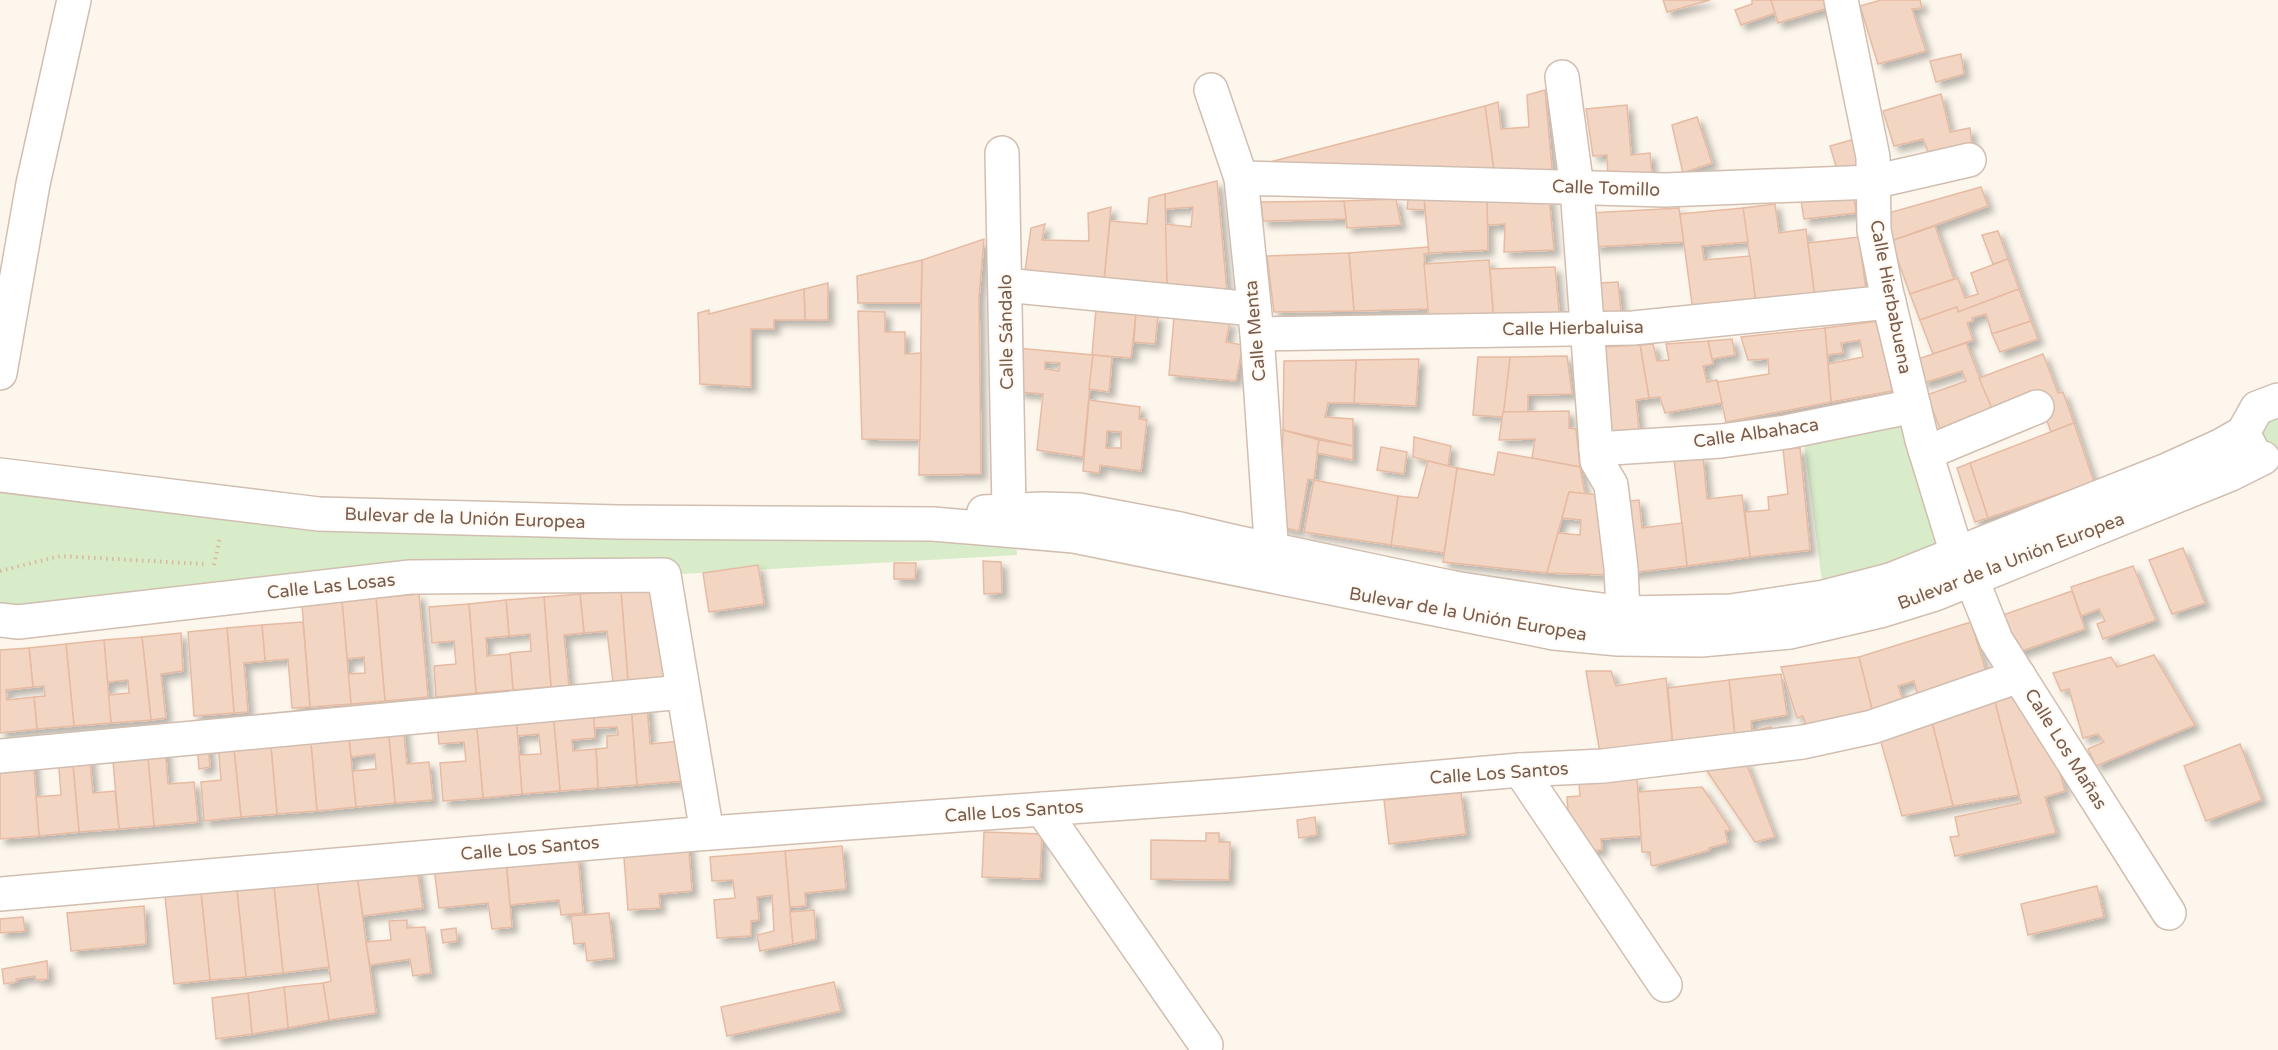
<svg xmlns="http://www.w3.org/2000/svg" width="2278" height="1050" viewBox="0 0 2278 1050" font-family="'Varela Round',sans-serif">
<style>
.green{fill:#d8ecc9}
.building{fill:#f3d5c3;stroke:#e6bba3;stroke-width:1.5;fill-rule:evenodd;filter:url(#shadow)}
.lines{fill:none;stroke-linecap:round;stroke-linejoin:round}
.minor-casing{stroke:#d1beb0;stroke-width:36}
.path{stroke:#d9b8a5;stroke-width:4;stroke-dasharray:1.5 4.5;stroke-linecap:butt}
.minor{stroke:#fff;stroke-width:33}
.labels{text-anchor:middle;stroke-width:4.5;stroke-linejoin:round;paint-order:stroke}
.street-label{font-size:18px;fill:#7a5c4d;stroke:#fffaf3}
</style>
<defs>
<filter id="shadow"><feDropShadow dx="5.5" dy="5.5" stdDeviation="3" flood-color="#0004"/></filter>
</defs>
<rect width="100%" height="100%" fill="#fdf6ec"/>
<g class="green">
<path d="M2278 400V462L2254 454 2257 408Z"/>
<path d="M1914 406 1957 554 1824 597 1802 428Z"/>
<path d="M0 475 319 514 1015 531 1017 555 664 575 0 620Z"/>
</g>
<g class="building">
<path d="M1663 0H1710L1667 12Z"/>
<path d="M1752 0H1771L1775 13 1741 25 1735 10 1752 4Z"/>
<path d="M1771 0H1826L1828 8 1778 23Z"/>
<path d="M1881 0H1920L1922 8 1912 9 1926 51 1878 64 1860 6Z"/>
<path d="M1961 54 1964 74 1936 82 1930 61Z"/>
<path d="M1545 90 1553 180 1495 178 1485 106 1498 102 1501 129 1529 127 1527 95Z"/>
<path d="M1941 94 1950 132 1970 128 1972 147 1931 159 1923 139 1894 146 1883 111Z"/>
<path d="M1627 105 1631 155 1650 153 1652 176 1608 179 1607 155 1593 156 1586 109Z"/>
<path d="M1485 106 1495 178 1266 163Z"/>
<path d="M1697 117 1712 163 1683 173 1672 125Z"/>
<path d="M1855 139 1864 168 1839 176 1830 146Z"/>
<path d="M1217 181 1227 292 1167 288 1165 224 1191 227 1193 207 1165 209V194Z"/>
<path d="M1981 187 1988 206 1891 241 1885 214Z"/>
<path d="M1165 194 1167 288 1104 280 1110 221 1147 224 1149 198Z"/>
<path d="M1854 194 1856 213 1804 219 1801 201Z"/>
<path d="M1549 197 1554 250 1504 252 1505 224 1487 225V198Z"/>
<path d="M1487 198 1488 250 1429 253 1424 199Z"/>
<path d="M1396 199 1401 225 1347 228 1344 201Z"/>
<path d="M1408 199H1424L1425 210 1407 209Z"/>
<path d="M1344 201 1346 219 1263 221 1261 202Z"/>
<path d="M1775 204 1779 233 1806 229 1815 297 1756 305 1743 208Z"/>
<path d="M1111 207 1104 280 1025 271 1031 228 1045 224 1042 240 1089 241 1088 213Z"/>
<path d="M1679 208 1684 242 1594 247 1591 213Z"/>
<path d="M1743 208 1748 242 1702 246 1704 260 1750 256 1756 305 1693 311 1680 214Z"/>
<path d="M1935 226 1954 279 1910 294 1891 241Z"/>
<path d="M1998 231 2008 259 1993 264 1982 235Z"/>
<path d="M1859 237 1866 291 1815 297 1808 243Z"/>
<path d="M984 239 979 297 981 474 919 475 922 260Z"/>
<path d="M1428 247 1429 253 1424 254 1429 309 1354 311 1349 253Z"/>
<path d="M1349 253 1354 311 1274 312 1267 256Z"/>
<path d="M2008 259 2019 289 1958 312 1957 307 1920 320 1910 294 1958 278 1965 298 1978 294 1971 273Z"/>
<path d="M922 260 921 303H858L857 276Z"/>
<path d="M1489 260 1494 319 1429 321 1424 264Z"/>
<path d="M1555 267 1560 322 1494 323 1490 269Z"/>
<path d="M1618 282 1621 312 1603 313 1599 283Z"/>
<path d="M828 283V320H805L804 289Z"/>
<path d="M804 289 805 320H774V329H751V387L700 384 698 313 709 310V314Z"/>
<path d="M2019 289 2031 321 1992 334 1986 314 1972 318 1973 321 1967 323 1973 340 1933 354 1920 320 1957 307 1958 312Z"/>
<path d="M1096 309 1136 313 1131 358 1092 355Z"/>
<path d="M858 311 885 312V332H905V354L921 353 920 440 862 439Z"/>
<path d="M1136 313 1158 316 1155 344 1134 342Z"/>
<path d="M1174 317 1230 322 1226 342 1243 345 1236 381 1169 375Z"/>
<path d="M1879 321 1892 391 1831 402 1828 364 1863 357 1860 340 1841 343 1843 353 1827 355 1825 328Z"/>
<path d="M2031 321 2038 339 2000 352 1992 334Z"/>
<path d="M1825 328 1831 402 1726 422 1717 382 1769 374 1768 359 1748 360 1741 337Z"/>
<path d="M1732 339 1735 355 1712 359 1708 341Z"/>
<path d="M1708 341 1713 364 1703 366 1707 382 1717 380 1722 403 1665 413 1660 397 1649 398 1640 345 1653 344 1657 361 1669 360 1666 344Z"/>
<path d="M1966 343 1996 418 1943 437 1927 395 1966 381 1962 371 1923 383 1915 360Z"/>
<path d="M1640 345 1649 398 1636 400 1639 430 1610 433 1601 347Z"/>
<path d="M1016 348 1093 355 1083 457 1037 450 1043 394 1018 392ZM1045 362 1060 363 1059 371 1045 369Z"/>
<path d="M2043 354 2058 393 2063 392 2074 423 2051 432 2040 402 1996 418 1979 378Z"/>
<path d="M1093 355 1112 357 1109 392 1089 389Z"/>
<path d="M1567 356 1572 394 1528 395V412H1503L1510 357Z"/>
<path d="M1478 357H1510L1503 417 1473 415Z"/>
<path d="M1419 359 1416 406 1354 403 1356 360Z"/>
<path d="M1356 360 1354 403H1328L1325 417 1353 419V446L1283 430 1284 361Z"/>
<path d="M1089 400 1140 407 1139 419 1147 420 1141 471 1100 465 1099 473 1083 471ZM1107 431 1121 432V448H1106Z"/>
<path d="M1569 411V428L1576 429 1580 467 1532 458 1535 439 1499 440 1503 412Z"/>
<path d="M2074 423 2094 482 1988 518 1970 463Z"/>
<path d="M1283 430 1319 440 1314 480 1308 479 1299 531 1280 527Z"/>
<path d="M1414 437 1451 446 1448 466 1413 457Z"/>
<path d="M1319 440 1353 446V460L1317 453Z"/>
<path d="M1381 447 1407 452 1404 474 1377 470Z"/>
<path d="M1800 448 1810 550 1750 557 1745 512 1769 510 1768 497 1788 494 1783 449Z"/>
<path d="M1498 452 1580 467 1585 494 1569 492 1547 573 1443 562 1457 468 1494 475Z"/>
<path d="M1703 456 1707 499 1742 495 1750 557 1687 566 1674 459Z"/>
<path d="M1428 461 1457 468 1444 553 1391 545 1398 496 1418 498Z"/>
<path d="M1970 463 1988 518 1975 522 1957 468Z"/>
<path d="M1314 480 1398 496 1391 545 1304 532Z"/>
<path d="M1569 492 1600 495 1613 575 1547 573 1558 533 1580 535 1581 520 1562 518Z"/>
<path d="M1639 500 1642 528 1682 523 1687 566 1629 573 1621 502Z"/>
<path d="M2183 548 2205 603 2172 614 2149 560Z"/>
<path d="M983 561 1001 562 1002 593 984 594Z"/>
<path d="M894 563H916L915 579H894Z"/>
<path d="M758 565 764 604 709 612 703 573Z"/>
<path d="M2133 566 2156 620 2103 639 2097 624 2105 621 2099 609 2081 616 2071 587Z"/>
<path d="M662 588 669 677 628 681 621 591Z"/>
<path d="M621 591 628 681 613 682 607 631 584 633 580 594Z"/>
<path d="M2072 591 2085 629 2013 654 2000 616Z"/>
<path d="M419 594 428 697 385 701 376 598Z"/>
<path d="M580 594 584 633 564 635 569 686 551 687 544 597Z"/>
<path d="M544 597 551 687 513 690 510 653 531 651 530 634 509 636 506 600Z"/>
<path d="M376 598 385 701 351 704 348 674 365 673 364 657 347 659 342 601Z"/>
<path d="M506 600 509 636 486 638 487 656 510 654 513 690 476 693 469 604Z"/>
<path d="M342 601 351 704 310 707 302 605Z"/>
<path d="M469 604 476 693 436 697 434 666 456 664 454 641 432 643 429 607Z"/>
<path d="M303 622 310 707 292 708 288 659 265 661 262 625Z"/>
<path d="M1971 622 1987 675 1918 696 1914 681 1898 686 1903 700 1872 709 1859 657Z"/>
<path d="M262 625 265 661 244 663 248 712 234 713 227 628Z"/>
<path d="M227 628 234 713 194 716 188 632Z"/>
<path d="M181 633 183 671 161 674 166 718 151 720 142 637Z"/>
<path d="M142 637 151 720 111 723 108 695 129 693 128 680 107 682 104 640Z"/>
<path d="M104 640 111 723 74 726 66 644Z"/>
<path d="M66 644 74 726 37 729 34 697 45 696 44 686 33 687 29 648Z"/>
<path d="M29 648 33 687 6 690 7 700 34 697 37 729 0 733V650Z"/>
<path d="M2154 655 2195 725 2096 766 2088 749 2104 742 2098 734 2083 738 2069 689 2061 691 2053 673 2111 657 2117 667Z"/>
<path d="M1859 657 1872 709 1807 728 1803 716 1797 718 1781 667Z"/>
<path d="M1586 671H1611L1616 686 1666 678 1673 747 1601 759Z"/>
<path d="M1781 674 1787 715 1751 721 1752 731 1771 727 1774 738 1735 737 1729 680Z"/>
<path d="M1729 680 1735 737 1673 747 1668 688Z"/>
<path d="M2018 695 2056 758 2065 791 2045 797 2056 833 1955 856 1950 837 1959 836 1955 817 2021 803 1995 702Z"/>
<path d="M1995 702 2019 795 1953 806 1932 722Z"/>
<path d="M647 704 650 744 681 741 684 781 637 785 631 705Z"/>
<path d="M631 705 637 785 598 788 596 749 607 748V736L618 735 617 727 594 728 593 708Z"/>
<path d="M593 708 595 738 572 740 573 751 596 749 598 788 560 791 553 712Z"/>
<path d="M553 712 560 791 522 794 519 755 541 754 539 734 517 736 516 715Z"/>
<path d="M516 715 522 794 483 798 476 718Z"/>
<path d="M476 718 483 798 443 801 440 763 466 761 464 742 439 744 437 722Z"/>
<path d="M1932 722 1953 806 1902 816 1879 735Z"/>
<path d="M403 725 407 764 429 762 433 800 395 803 388 726Z"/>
<path d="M388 726 395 803 356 807 352 771 376 769 375 754 351 757 348 729Z"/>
<path d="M348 729 356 807 317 811 310 733Z"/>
<path d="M310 733 317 811 277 814 270 736Z"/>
<path d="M270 736 277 814 241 817 233 740Z"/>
<path d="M233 740 241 817 204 821 201 782 221 780 218 741Z"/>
<path d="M208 742 210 767 199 769 197 743Z"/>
<path d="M2240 744 2262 800 2206 821 2184 766Z"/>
<path d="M165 746 168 784 194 782 198 822 154 826 147 747Z"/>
<path d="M147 747 154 826 119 829 112 750Z"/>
<path d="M89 752 93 793 115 791 119 829 79 832 72 754Z"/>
<path d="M72 754 79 832 39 836 36 797 61 795 58 755Z"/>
<path d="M33 757 39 836 0 839V760Z"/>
<path d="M1745 760 1775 837 1755 842 1703 765Z"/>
<path d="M1637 779 1641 836 1601 839 1602 850 1579 852 1570 839 1567 797 1580 796 1579 783Z"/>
<path d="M1702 787 1731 830 1725 831 1728 843 1709 848 1710 850 1653 866 1651 865 1650 852H1642L1638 792Z"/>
<path d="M1461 792 1466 834 1389 844 1384 800Z"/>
<path d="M1315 817 1317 835 1299 838 1297 820Z"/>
<path d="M984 832 1042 834 1040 879 982 877Z"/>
<path d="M1206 833H1219V842H1230L1229 880 1151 879V840L1206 841Z"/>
<path d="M688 839 692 891 659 894 660 908 628 910 623 845Z"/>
<path d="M842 846 846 889 805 893 806 906 790 907 785 851Z"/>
<path d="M785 851 793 944 760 951 757 935 774 931 772 895 757 897 759 920 751 921V936L717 938 714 900 735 898 733 880 712 881 710 857Z"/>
<path d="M578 855 583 913 561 915 559 900 510 905 506 861Z"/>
<path d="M506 861 512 927 492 929 488 903 439 908 434 867Z"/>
<path d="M417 868 423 908 363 916 357 876Z"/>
<path d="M357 876 376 1013 329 1020 323 983 331 981 317 882Z"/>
<path d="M317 882 329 967 283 973 274 887Z"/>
<path d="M2097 886 2104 917 2028 935 2021 904Z"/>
<path d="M274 887 283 973 246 977 237 891Z"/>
<path d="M237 891 246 977 210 980 201 893Z"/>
<path d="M201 893 210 980 174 984 165 896Z"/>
<path d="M144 906 146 944 71 951 67 913Z"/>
<path d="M814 910 816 939 793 944 790 912Z"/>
<path d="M609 913 614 958 587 961 585 943 574 944 571 916Z"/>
<path d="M23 917 25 931 0 933V919Z"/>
<path d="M407 920V928L425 927 431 973 413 976 410 959 370 965 366 942 391 940 389 921Z"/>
<path d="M456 928 457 941 443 943 441 930Z"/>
<path d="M47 961 48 979 36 980 35 976 16 979 17 982 4 984 2 969Z"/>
<path d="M834 982 841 1011 727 1036 721 1007Z"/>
<path d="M323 983 329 1020 288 1028 284 987Z"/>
<path d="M284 987 288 1028 252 1034 248 993Z"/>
<path d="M248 993 252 1034 216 1039 212 998Z"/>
</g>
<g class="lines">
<g class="minor-casing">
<g id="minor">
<path d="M1841 0 1873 157 1874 230 1886 290 1922 440 1957 554 1972 580 1996 640 2169 913"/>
<path d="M1562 77 1577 188 1597 461 1611 485 1621 568 1623 612"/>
<path d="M1211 90 1241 178 1257 334 1273 571"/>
<path d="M1002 153 1009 510"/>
<path d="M1241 178 1665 190 1873 182 1969 160"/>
<path d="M1005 285 1254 309"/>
<path d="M1257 334 1633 328 1889 302"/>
<path d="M0 373 33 184 74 0"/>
<path d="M1596 449 1721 441 1786 432 1914 406"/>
<path d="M2253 452 2243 433 2257 408 2278 400"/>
<path d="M1926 453 2037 407"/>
<path d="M0 475 319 514 617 522 933 524 1074 536 1554 633 1618 639 1701 640 1790 632 1880 611 1935 594 2231 474 2263 458"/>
<path d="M984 512 1042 509 1079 510 1180 529 1236 542 1454 588 1571 606 1626 613 1731 611 1824 597 1890 580 2167 470 2220 446 2243 433"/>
<path d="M0 620 18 622 410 577 664 575 707 833"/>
<path d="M0 756 683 692"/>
<path d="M1520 770 1665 985"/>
<path d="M1042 809 1206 1045"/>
<path d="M0 894 696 834 1237 795 1520 770 1603 766 1803 742 1872 727 2019 676"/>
</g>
</g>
<g class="path">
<path d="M214 565 220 537"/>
<path d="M0 571 60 556 204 564"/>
</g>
<use href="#minor" class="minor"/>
</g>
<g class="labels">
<g class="street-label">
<text transform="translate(1606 188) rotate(2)" y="6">Calle Tomillo</text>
<text transform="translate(1891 297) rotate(79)" y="6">Calle Hierbabuena</text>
<text transform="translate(1573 328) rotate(-1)" y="6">Calle Hierbaluisa</text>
<text transform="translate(1255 331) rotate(-95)" y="6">Calle Menta</text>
<text transform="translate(1006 332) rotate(-91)" y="6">Calle Sándalo</text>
<text transform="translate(1756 433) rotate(-8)" y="6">Calle Albahaca</text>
<text transform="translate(465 518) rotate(2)" y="6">Bulevar de la Unión Europea</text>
<text transform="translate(2011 561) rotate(-21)" y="6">Bulevar de la Unión Europea</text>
<text transform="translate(331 586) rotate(-6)" y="6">Calle Las Losas</text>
<text transform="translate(1468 614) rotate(10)" y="6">Bulevar de la Unión Europea</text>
<text transform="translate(2066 749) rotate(58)" y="6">Calle Los Mañas</text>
<text transform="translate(1499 773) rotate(-4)" y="6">Calle Los Santos</text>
<text transform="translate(1014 811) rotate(-4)" y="6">Calle Los Santos</text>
<text transform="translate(530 848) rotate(-5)" y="6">Calle Los Santos</text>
</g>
</g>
</svg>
